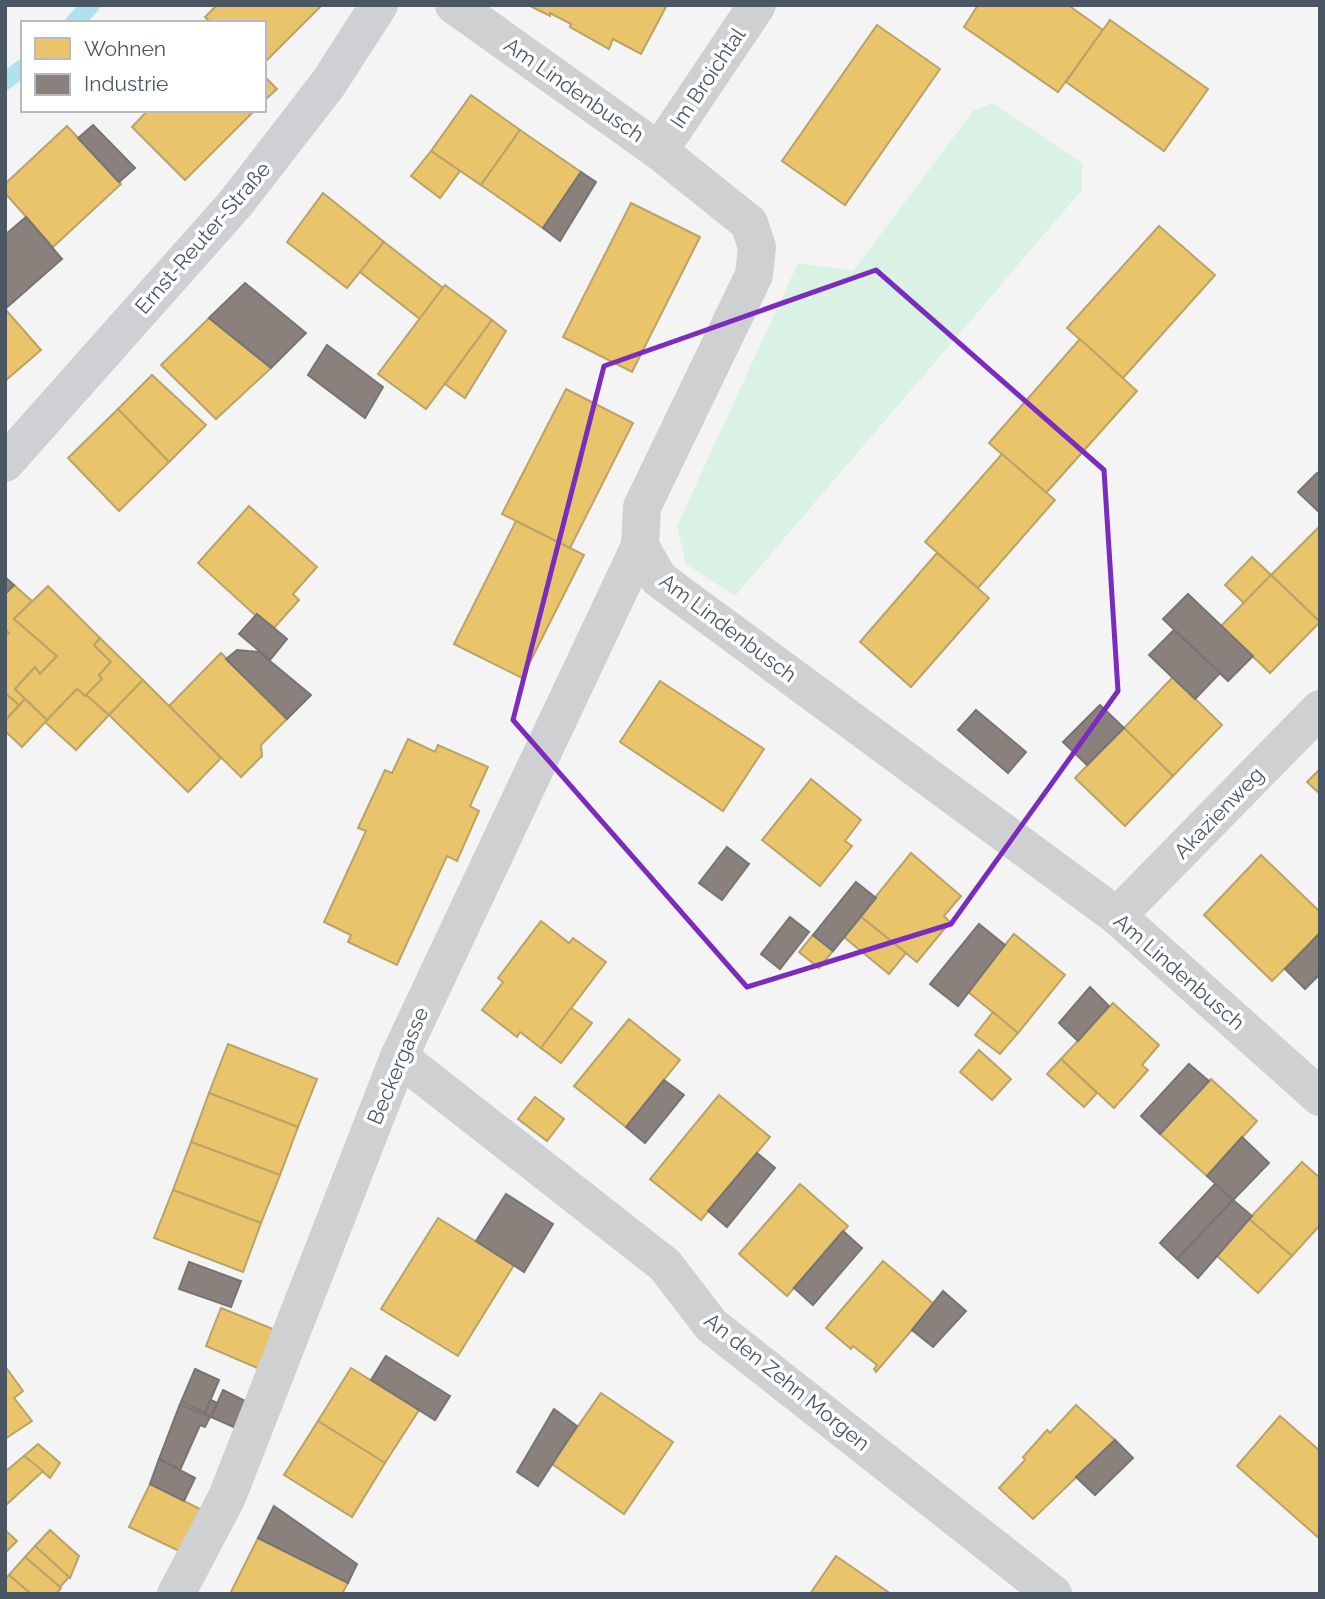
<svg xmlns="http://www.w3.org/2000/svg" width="1325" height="1599" viewBox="0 0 1325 1599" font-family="Raleway,sans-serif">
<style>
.green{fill:#d9f2e3}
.homes{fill:#e9c46a;stroke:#b9a367;stroke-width:2}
.industry{fill:#8a817c;stroke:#777474;stroke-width:2}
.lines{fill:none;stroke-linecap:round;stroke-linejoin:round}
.stream{stroke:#aee2f0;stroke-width:18}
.street{stroke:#ced0d2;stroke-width:38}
.secondary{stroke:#ced0d4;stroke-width:38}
.marked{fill:none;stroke:#7b2cbf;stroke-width:5;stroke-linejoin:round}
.labels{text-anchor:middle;stroke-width:7;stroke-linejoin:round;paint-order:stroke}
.street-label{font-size:21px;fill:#4a5661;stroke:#fff}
</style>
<rect width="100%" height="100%" fill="#f4f4f4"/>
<path class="green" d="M993 103 1082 163V190L735 596 686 564 677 526 798 263 853 271 974 110Z"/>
<g class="homes">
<path d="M217 5H322L264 63V23H211L205 17Z"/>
<path d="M533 5H667L641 54 613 39 609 49 570 27 571 24 550 13V16L532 7Z"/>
<path d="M978 5H1068L1103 30 1058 92 964 27Z"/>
<path d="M1110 20 1208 89 1164 151 1066 82Z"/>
<path d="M877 25 940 69 845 205 782 161Z"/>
<path d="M264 76 277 89 264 101Z"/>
<path d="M471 95 520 130 481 185 431 151Z"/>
<path d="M148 110H255L185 180 132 127Z"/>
<path d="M67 126 121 184 53 247 5 193V184Z"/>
<path d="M520 130 581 172 543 228 481 185Z"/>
<path d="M431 151 460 171 440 198 411 176Z"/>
<path d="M323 193 384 242 347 288 287 242Z"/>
<path d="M631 203 700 237 632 372 563 337Z"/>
<path d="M1159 226 1215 275 1123 378 1067 328Z"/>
<path d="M384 242 443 288 420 319 360 272Z"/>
<path d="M445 285 492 320 426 409 378 374Z"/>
<path d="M5 309 41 350 5 381Z"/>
<path d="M209 318 271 368 216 419 161 365Z"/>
<path d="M492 320 506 331 465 398 445 384Z"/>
<path d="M1080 339 1137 391 1046 493 989 443Z"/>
<path d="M152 375 206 425 169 462 118 409Z"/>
<path d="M566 389 633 423 570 548 502 514Z"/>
<path d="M118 409 169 462 119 511 68 458Z"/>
<path d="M1002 454 1055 500 978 588 925 542Z"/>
<path d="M249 506 317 567 293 594 299 600 274 628 257 614 256 616 198 563Z"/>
<path d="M516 521 584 555 522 678 454 644Z"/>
<path d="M1320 526V622L1271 575Z"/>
<path d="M937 553 989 598 911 687 860 642Z"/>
<path d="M1252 557 1271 575 1244 603 1225 585Z"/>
<path d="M1271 575 1320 622 1270 673 1221 626Z"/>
<path d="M14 585 32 601 14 619 57 656 40 674 35 667 15 689 25 699 19 705 5 693V637L9 633 5 629V594Z"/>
<path d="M48 586 100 638 94 645 111 662 99 675 102 679 85 696 77 689 47 720 15 689 35 667 40 674 57 656 14 619Z"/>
<path d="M100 638 143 680 109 715 86 695 102 679 99 675 111 662 94 645Z"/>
<path d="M221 653 287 719 261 745 262 756 241 777 169 706Z"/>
<path d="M1173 677 1222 725 1173 776 1124 728Z"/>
<path d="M143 680 221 758 188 792 109 715Z"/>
<path d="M660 681 764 749 723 811 620 742Z"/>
<path d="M77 689 85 696 86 695 109 715 76 750 45 722Z"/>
<path d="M5 693 19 705 5 721Z"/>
<path d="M25 699 47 720 22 747 5 731V721Z"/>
<path d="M1124 728 1173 776 1125 826 1075 778Z"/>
<path d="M408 739 435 752 438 745 488 767 470 806 479 811 457 861 447 856 397 965 348 942 351 935 324 922 366 831 358 828 385 770 392 773Z"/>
<path d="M1320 769V794L1307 782Z"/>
<path d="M811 779 861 820 845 841 852 846 820 886 762 840Z"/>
<path d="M911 853 961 896 944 916 950 922 917 962 860 916Z"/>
<path d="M1261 855 1320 912V933L1272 981 1204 915Z"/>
<path d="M860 916 906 953 889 974 844 937Z"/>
<path d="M541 921 569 943 573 938 606 962 541 1048 520 1032 517 1037 482 1010 503 982 498 978Z"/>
<path d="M1014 934 1065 975 1018 1033 967 991Z"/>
<path d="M813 935 833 951 819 968 799 952Z"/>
<path d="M1113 1003 1159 1045 1142 1065 1148 1070 1114 1108 1061 1059Z"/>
<path d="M571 1008 592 1023 561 1063 541 1048Z"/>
<path d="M993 1012 1018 1033 1000 1054 975 1035Z"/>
<path d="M629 1019 680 1060 626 1127 574 1086Z"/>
<path d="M228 1044 317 1079 298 1127 209 1093Z"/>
<path d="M979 1050 1011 1079 992 1100 960 1072Z"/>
<path d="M1061 1059 1097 1093 1084 1107 1047 1074Z"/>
<path d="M1211 1079 1257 1121 1207 1176 1160 1134Z"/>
<path d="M209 1093 298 1127 280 1175 191 1142Z"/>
<path d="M719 1095 770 1137 701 1220 650 1179Z"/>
<path d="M535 1097 564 1119 547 1141 518 1119Z"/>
<path d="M191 1142 280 1175 261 1223 173 1190Z"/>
<path d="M1302 1162 1320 1178V1225L1292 1256 1249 1219Z"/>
<path d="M800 1184 848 1226 787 1296 739 1254Z"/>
<path d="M173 1190 261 1223 243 1272 154 1238Z"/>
<path d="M438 1218 514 1265 458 1356 381 1309Z"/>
<path d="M1249 1219 1292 1256 1258 1293 1216 1255Z"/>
<path d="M883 1261 934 1304 876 1372 874 1369 877 1365 853 1346 851 1349 826 1328Z"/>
<path d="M221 1308 278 1331 262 1370 206 1346Z"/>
<path d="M5 1366 23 1391 14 1398 32 1421 5 1439Z"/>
<path d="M351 1368 419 1410 385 1463 318 1421Z"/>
<path d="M601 1393 673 1442 624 1514 552 1464Z"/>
<path d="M1076 1405 1115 1440 1033 1519 999 1488 1025 1460 1023 1457 1047 1430 1050 1433Z"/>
<path d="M1280 1416 1320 1451V1539L1237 1466Z"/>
<path d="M318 1421 385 1463 352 1517 284 1475Z"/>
<path d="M38 1444 60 1463 50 1478 24 1456Z"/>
<path d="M24 1456 43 1471 5 1506V1472Z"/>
<path d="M150 1484 200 1509 179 1551 129 1527Z"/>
<path d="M5 1530 17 1541 5 1553Z"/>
<path d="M50 1530 79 1556 70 1578 35 1546Z"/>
<path d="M258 1538 348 1583 342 1594H230Z"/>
<path d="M35 1546 69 1577 60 1587 25 1557Z"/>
<path d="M836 1556 891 1594H810Z"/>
<path d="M25 1557 61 1588 56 1594H31L9 1575Z"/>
<path d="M9 1575 31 1594H5V1579Z"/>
</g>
<g class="industry">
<path d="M93 125 135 168 119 182 78 138Z"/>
<path d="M581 172 596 182 560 241 543 228Z"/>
<path d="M26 217 62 259 5 309V235Z"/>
<path d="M245 283 306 333 271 368 209 318Z"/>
<path d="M327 345 383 387 365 418 308 375Z"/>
<path d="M1317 473 1320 476V513L1298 492Z"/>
<path d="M5 577 14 585 5 594Z"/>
<path d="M1188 594 1253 656 1228 681 1163 619Z"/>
<path d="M257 614 287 639 270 660 239 634Z"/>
<path d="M1174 630 1220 673 1195 699 1149 655Z"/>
<path d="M237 650 259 652 311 695 287 719 226 659Z"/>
<path d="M1100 705 1124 728 1087 765 1063 742Z"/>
<path d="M976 710 1026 752 1008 773 958 730Z"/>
<path d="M727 847 749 864 722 900 699 883Z"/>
<path d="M856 882 876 898 833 951 813 935Z"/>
<path d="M790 917 809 932 780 969 761 954Z"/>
<path d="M979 924 1005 945 958 1006 930 984Z"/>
<path d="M1320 933V974L1305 989 1285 969Z"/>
<path d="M1090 987 1109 1006 1078 1041 1059 1023Z"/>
<path d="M1189 1064 1209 1081 1160 1134 1141 1116Z"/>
<path d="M664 1080 684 1095 645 1143 626 1127Z"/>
<path d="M1242 1137 1269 1163 1233 1200 1207 1176Z"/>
<path d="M757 1153 775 1168 727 1227 708 1211Z"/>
<path d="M1215 1184 1233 1200 1177 1259 1160 1243Z"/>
<path d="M506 1194 553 1224 524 1272 476 1241Z"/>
<path d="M1233 1200 1252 1216 1198 1278 1177 1259Z"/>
<path d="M843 1231 862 1248 813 1305 794 1288Z"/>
<path d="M189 1262 241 1281 231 1307 179 1289Z"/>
<path d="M943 1291 966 1311 933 1347 912 1330Z"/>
<path d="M386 1356 450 1396 435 1420 371 1380Z"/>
<path d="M195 1369 219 1380 205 1413 181 1402Z"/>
<path d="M223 1390 249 1403 238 1429 211 1417Z"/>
<path d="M211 1400 217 1403 211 1417 205 1413Z"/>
<path d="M180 1404 210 1417 205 1427 200 1425 180 1470 159 1459Z"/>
<path d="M554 1409 577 1426 538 1486 517 1472Z"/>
<path d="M1115 1440 1133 1458 1095 1495 1076 1477Z"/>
<path d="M159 1459 195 1478 184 1501 150 1484Z"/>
<path d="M274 1506 357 1564 348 1583 258 1538Z"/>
</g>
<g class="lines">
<g class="stream">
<path d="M74 23 91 5"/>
<path d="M5 81 23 68"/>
</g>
<g class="street">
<path d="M454 5 659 151 749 223 757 247 754 275 642 507 640 546 659 579 1117 916 1320 1097"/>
<path d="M659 151 757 5"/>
<path d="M1117 916 1320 709"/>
<path d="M399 1057 665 1265 711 1325 1053 1594"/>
<path d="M176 1594 227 1497 399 1057 640 546"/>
</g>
<path class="secondary" d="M5 463 235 204 328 84 379 5"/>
</g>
<path class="marked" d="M876 270 1104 470 1118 691 951 924 747 987 513 720 604 366Z"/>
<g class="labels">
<g class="street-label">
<text transform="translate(708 78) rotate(-56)" y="7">Im Broichtal</text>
<text transform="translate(574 90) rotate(35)" y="7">Am Lindenbusch</text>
<text transform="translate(203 238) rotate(-49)" y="7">Ernst-Reuter-Straße</text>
<text transform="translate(728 628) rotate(37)" y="7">Am Lindenbusch</text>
<text transform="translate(1219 813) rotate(-46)" y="7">Akazienweg</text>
<text transform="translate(1179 972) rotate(41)" y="7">Am Lindenbusch</text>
<text transform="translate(398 1066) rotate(-67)" y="7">Beckergasse</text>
<text transform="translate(787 1382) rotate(39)" y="7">An den Zehn Morgen</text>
</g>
</g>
<rect width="1325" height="1599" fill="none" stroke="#4a5661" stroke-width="14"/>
<rect x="21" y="21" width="245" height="91" fill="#ffffff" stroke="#b7bbc0" stroke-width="2"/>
<rect x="35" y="38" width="35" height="21" fill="#e9c46a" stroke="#b7bbc0" stroke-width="2"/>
<text x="84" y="56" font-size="21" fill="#4a5661">Wohnen</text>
<rect x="35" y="74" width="35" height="21" fill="#8a817c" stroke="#b7bbc0" stroke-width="2"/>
<text x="84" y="91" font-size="21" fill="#4a5661">Industrie</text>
</svg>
